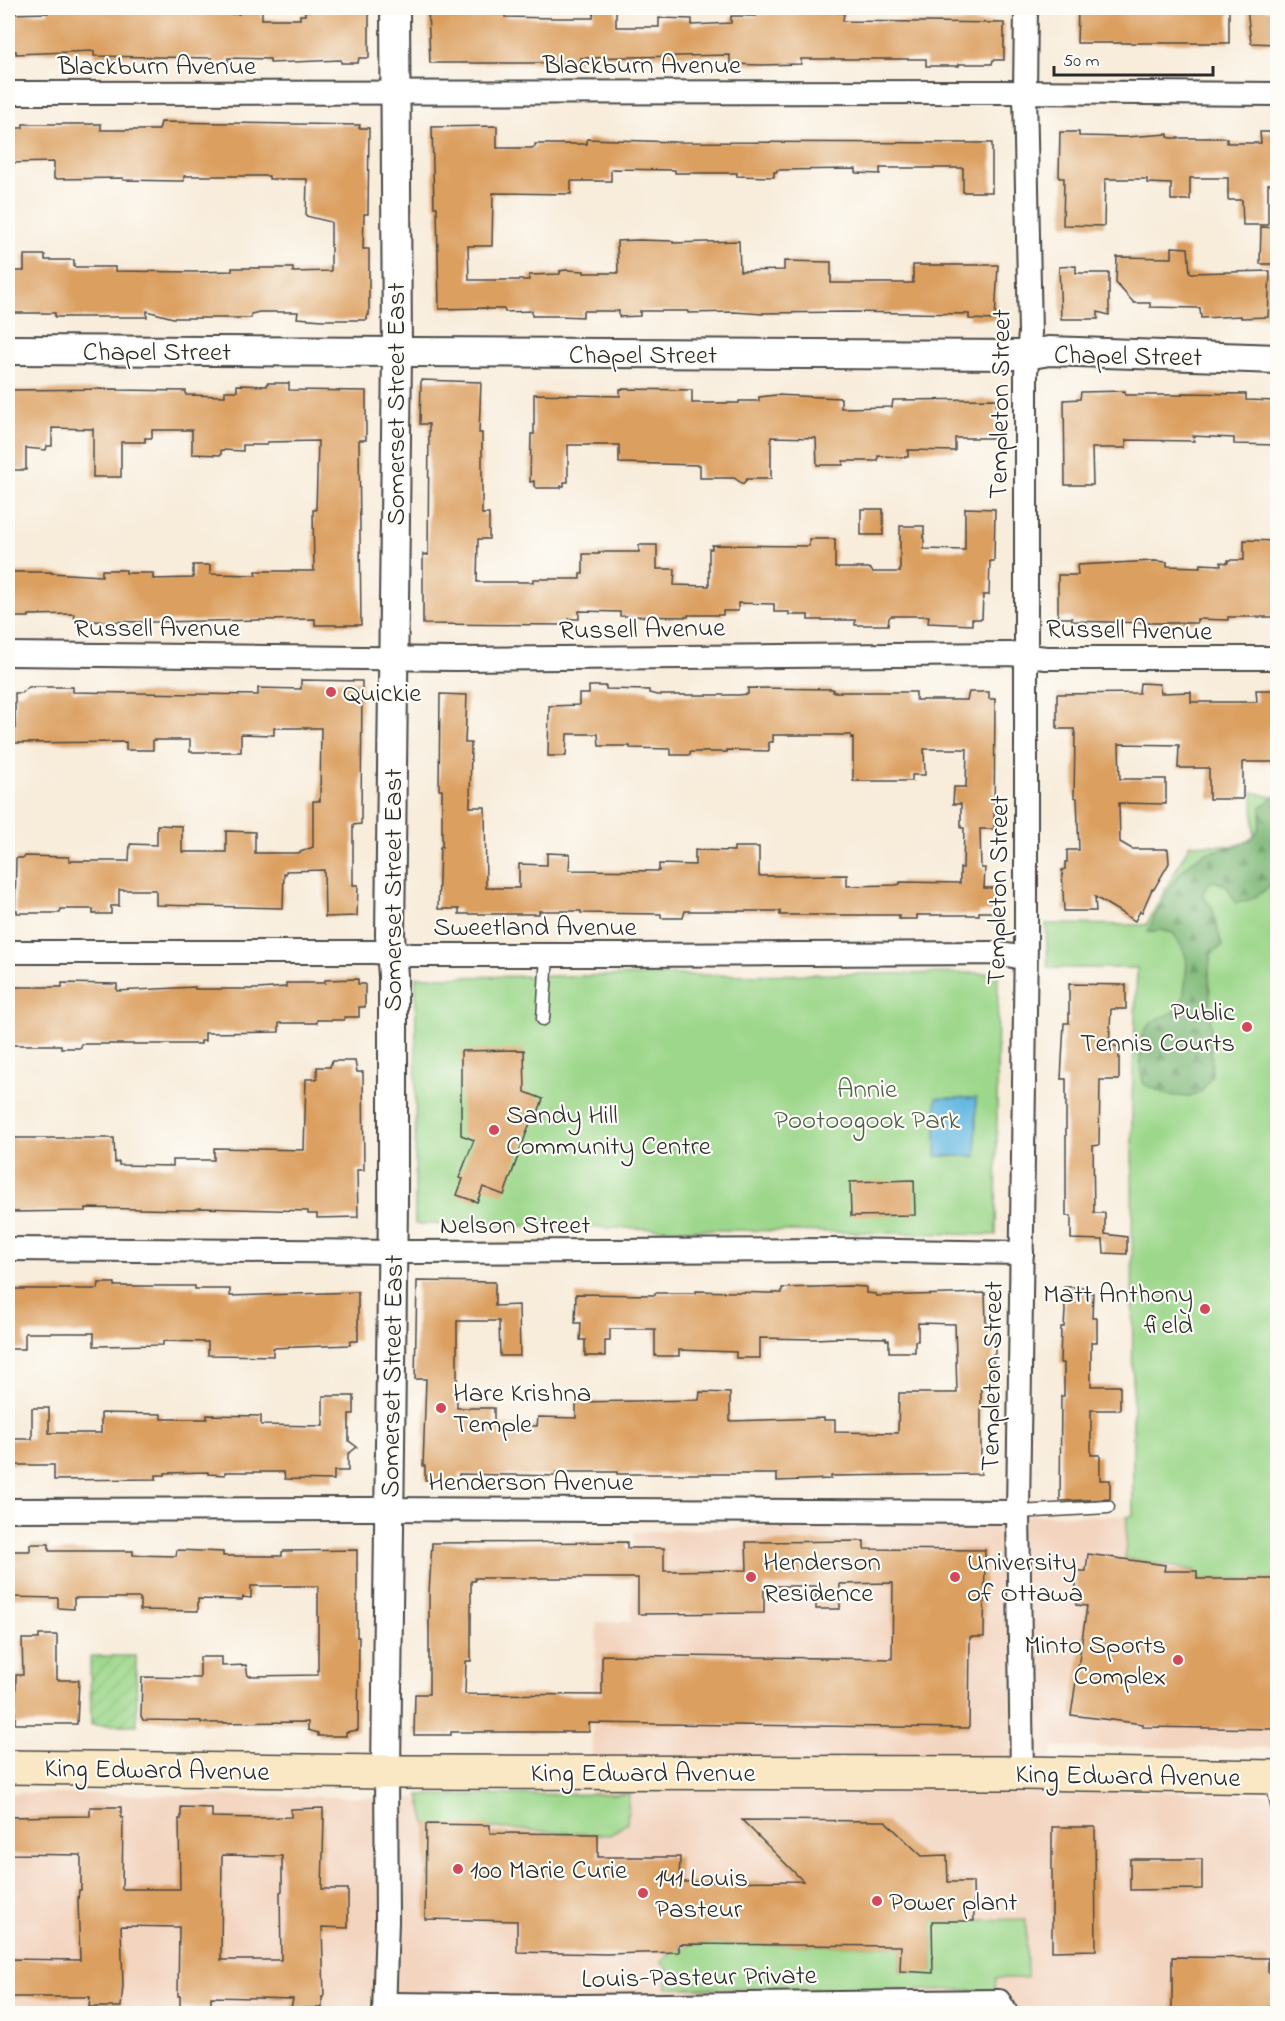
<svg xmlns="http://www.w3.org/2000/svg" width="1285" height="2021" viewBox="0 0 1285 2021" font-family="'Indie Flower',sans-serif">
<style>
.built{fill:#f3d4bf}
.green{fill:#9dd78b;stroke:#64815b;stroke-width:1.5}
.forest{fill:url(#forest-firs);stroke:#547251;stroke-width:1.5}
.garden{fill:url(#garden-furrows);stroke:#64815b;stroke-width:1.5}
.water{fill:#65b8e0;stroke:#487286;stroke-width:1.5}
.building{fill:#db9f5f;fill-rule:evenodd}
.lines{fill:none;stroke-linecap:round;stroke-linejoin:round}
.service-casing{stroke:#4a4845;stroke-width:15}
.minor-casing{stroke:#4a4845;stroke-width:26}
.tertiary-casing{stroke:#4a4845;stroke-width:32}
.secondary-casing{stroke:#4a4845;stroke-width:36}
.service{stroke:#fff;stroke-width:12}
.minor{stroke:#fff;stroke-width:22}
.tertiary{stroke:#fff;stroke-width:28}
.secondary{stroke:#fae7c3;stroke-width:33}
.poi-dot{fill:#d1495b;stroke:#fdfcf7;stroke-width:2}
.labels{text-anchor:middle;stroke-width:4.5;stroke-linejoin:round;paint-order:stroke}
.street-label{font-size:27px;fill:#2b2b2b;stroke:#fdfcf7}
.poi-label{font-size:27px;fill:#2b2b2b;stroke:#fdfcf7;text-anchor:start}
.park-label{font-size:27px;fill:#4d5f48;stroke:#fdfcf7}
</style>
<defs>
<pattern id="forest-firs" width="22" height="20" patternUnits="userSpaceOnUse" patternTransform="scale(1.5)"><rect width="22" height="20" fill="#7eb877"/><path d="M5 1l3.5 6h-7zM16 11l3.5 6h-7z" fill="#679662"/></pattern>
<pattern id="garden-furrows" width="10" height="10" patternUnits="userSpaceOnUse" patternTransform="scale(1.5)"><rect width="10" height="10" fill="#9dd78b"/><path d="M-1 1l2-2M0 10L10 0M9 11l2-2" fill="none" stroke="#87b978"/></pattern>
</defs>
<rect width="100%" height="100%" fill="#fdfcf7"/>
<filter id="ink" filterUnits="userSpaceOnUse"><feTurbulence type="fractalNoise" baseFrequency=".0167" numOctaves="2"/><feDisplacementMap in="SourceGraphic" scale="12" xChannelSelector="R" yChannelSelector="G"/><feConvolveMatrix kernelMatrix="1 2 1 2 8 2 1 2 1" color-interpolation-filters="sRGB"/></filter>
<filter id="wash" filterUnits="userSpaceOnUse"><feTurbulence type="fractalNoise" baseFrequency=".008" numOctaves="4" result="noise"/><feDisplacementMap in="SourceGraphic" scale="24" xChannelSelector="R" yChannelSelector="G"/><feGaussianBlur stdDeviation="1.35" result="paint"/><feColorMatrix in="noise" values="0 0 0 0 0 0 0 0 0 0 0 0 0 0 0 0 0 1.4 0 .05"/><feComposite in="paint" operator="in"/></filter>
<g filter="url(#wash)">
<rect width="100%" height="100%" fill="#f8ecda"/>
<path class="built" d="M1132 1102 1277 1103V1748L1053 1747 1049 1789 1277 1794V2013L8 2014V1793L593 1800 592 1741 597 1622H631L634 1532 1042 1515 1132 1516Z"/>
<g class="green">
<path d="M1253 792 1277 798V1579H1197V1571L1125 1558 1127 1517 1133 1515 1132 1102 1137 968H1048L1046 924 1146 925 1190 844 1254 847Z"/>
<path d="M998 973 996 1235 415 1224 416 977Z"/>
<path d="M629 1794 627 1823 610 1835 426 1824 419 1795Z"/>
<path d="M1026 1919 1027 1978H996L995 1990 667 1988V1968L661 1962 679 1944 683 1950 690 1944 901 1946 900 1971 933 1972 932 1921Z"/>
</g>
<path class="forest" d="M1277 794V879C1264 891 1254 901 1236 903L1226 885 1213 881 1207 885 1202 896 1212 907 1222 946 1211 954 1209 968 1212 1075 1201 1092 1188 1097 1168 1095 1144 1084C1139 1069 1136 1033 1151 1023 1159 1017 1174 1014 1180 1007 1184 1002 1188 962 1186 957 1184 949 1177 940 1173 933L1160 930 1148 932C1159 904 1174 872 1201 855 1205 852 1213 852 1218 850 1247 843 1263 841 1261 807Z"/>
<path class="garden" d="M90 1656H136L137 1725H91Z"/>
<rect class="water" x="936" y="1098" width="40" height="58"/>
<g id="blocks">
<g class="building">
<path d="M48 8H195V13L239 14 240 8H262V19H300V15H305V11H340V8H369V58H359L358 63H341V60L270 63V59L228 58V63H212V58L94 56V51L16 54V51H11V14L48 13Z"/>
<path d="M428 8H504L505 17 553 18H593L594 8H616V27H659V18L692 19V25L731 23V16H756V13H790V8H807V12L833 10V12L844 13 843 21 1004 23V60H993L992 64H959V66H926V59H801V64L761 65 730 64V55L580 58V63H430Z"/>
<path d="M1078 8H1229V43H1077Z"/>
<path d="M1247 8H1265V10L1278 11V44L1251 43Z"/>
<path d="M161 122 360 125 359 128H369L368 214H364L363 249H369V315H367V320H323L297 318 298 312H259L251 314V318H173L147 311V317H55V313H8V271H24V255H45V260H74V267H115V271L195 272 232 271V268H293V272L331 271V222L306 216 307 179H269V176H184V181H178L123 180V178L54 179V162L8 163V128H23V124H101V130H159Z"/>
<path d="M497 126V148H531L535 147V144H587V139L675 142 992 143V192H963V168H880V174L856 173V169L777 170V172H774V177L737 176V173H675V170L611 169V181H571V194L493 193 492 246H468L469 280H529V275L560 274V271L566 270 584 271V273H618L617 241 638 240 673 241V243L739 241 740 271 784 270V261L831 262V283H913V265H998L995 320 969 319V314L848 312 763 313V314L734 312 688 313V311H640V316L619 317V311H583V317L559 316H532V311L505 312 504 309H487V308L439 309 437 207H434L432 127Z"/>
<path d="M1060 132H1079V136L1126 137 1168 134V137L1171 138H1227V143H1261L1260 132H1278V183L1268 184V225H1243L1242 200H1228V178H1190V200H1171V184L1147 183V179H1105L1104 226 1063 225 1064 178H1059Z"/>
<path d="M1261 227 1278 228V264H1260Z"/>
<path d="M1172 247 1188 248 1190 273 1270 271 1268 317 1241 318V316L1201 318 1200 308 1150 307V303H1134L1116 283 1117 257 1172 258Z"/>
<path d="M1076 266V273H1109V315L1098 312V319H1061L1059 267Z"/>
<path d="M421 380 481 382 479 433H482V514H489V539H478L477 582H533V579H580V574H583V554H599V552H639V545H657V569H675L674 585 709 586V549H712V545L809 546V539H835V568H869L873 572H900V526H924V549L965 550V508L995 509 994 561H990L989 595H983L982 619H972V625L928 623 929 616H891L889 618 888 625H855V620H808V615H789V612H774V604L738 603V611H723V615H688V617L620 616V612L579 611V619H569V625L423 624V554L428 555 429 424H420Z"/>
<path d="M267 383H289V390L366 391V440H359L361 625H315V619L152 622 75 621 74 614 29 615V617H8L9 572H51V573L102 576V570H126V573H153V579L193 578V565H210V574L256 575V571H314L313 510H316L318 441 267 442V445H243V451L221 450V455L192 454V430H152V438H145V442H121V477H93V429L52 428V446H47L46 450 26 448V470H8V390L118 389V390L186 391V395L225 396V391H237V385L267 386Z"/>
<path d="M620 389 692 390V403H739V401H759V397L776 395 841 398V408L892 407 893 400 996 399V433H993L994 438H955V451L908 450V457L878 456V461H843V465H817L816 438 771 437V479H747L743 484 734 478H700V465L619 463V445H568V482H564V486H561V488H537L534 486V481L530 482 531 434H534V394L620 396Z"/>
<path d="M1125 391V395H1182V393L1246 394V400L1278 401V445L1234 444V438L1193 436 1194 441 1126 440V448H1092L1093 485H1065L1064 400 1080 399 1081 392Z"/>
<rect x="861" y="509" width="22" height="26"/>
<path d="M1244 540 1278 541V617H1228V620L1197 619V623H1147L1072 621V618H1058V575H1078L1077 565 1154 561 1167 562V566L1200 567 1201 564 1221 565V562L1228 563V560H1244Z"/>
<path d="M301 680 362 681 361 824 353 825V885H358L357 916 325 917 324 870 286 871V874H284L283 908 156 905V890H119V906H111V914H93V909H61L60 913H17V910H15L16 858H24V856L69 857V861H129L130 844 157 845V825L182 826V852H226V831L255 832V853H298L313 847V801H320L321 728H274V735L241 734V752H190V740H153V750H126V742L15 743V693H21L29 687H73V692L258 695V688L301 689Z"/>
<path d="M1140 683 1159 684 1161 693 1191 692V702H1257L1256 690H1278L1277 762H1243V799H1209V768H1178L1179 745 1119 744 1120 779H1166V804L1119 803 1120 842 1132 849H1168L1169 863 1154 889H1152L1142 912 1140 911 1135 921 1095 897 1096 911H1064L1062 870 1065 869V862H1067V850H1079L1077 798 1074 797 1075 734 1074 729H1057V694L1139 693Z"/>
<path d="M589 686H606V689L649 690V693L657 695H739L748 694V688L833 689V692H916V700H967L969 692H989V699H995L994 829H980L981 868H985L984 888H994V912H979V915H917V919H899V915H780V911H685L683 918H661V914L581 913V911H539V914H459V909H438L440 847H442V790H439L440 694 467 695 465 743H471L470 807H485L486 888H519V864L547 865V853L570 854 569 870 659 871V864L695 865V850L734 851V847H759V876L847 875V886L896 885 900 884V882L960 883V868H963L964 828H961V804H953L954 787H966L967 749H924L925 775H912V781H853V737L851 738V735H773V742H769V751L727 750V752H690V755H671V749L630 748V746H599L598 734H567L566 756H548L549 706 579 705V694H589Z"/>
<path d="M358 979V984H365V1007H359V1017H344V1020H317V1023H279V1032L205 1033V1041H201V1044H81V1048H61V1045H8V987H62V983L117 984V991L195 987V989H258L286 987V983H325V980Z"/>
<path d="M1069 984 1126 985V1009H1111L1109 1046H1119V1080H1100L1099 1145 1093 1146 1094 1213H1105V1234L1127 1237V1254L1104 1253 1103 1240 1071 1239V1216H1066V1079H1061L1064 1023H1069Z"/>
<path d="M524 1050 525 1092 543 1099 534 1124 530 1123 504 1195 483 1187 477 1202 457 1195 463 1179 459 1178 474 1140 461 1135V1051Z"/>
<path d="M332 1061H355L357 1072H363L364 1170H357L358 1217 317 1218V1214H308V1211L200 1208 192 1210 86 1208V1211L8 1212V1138H114L115 1163 119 1162V1165L173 1166V1160H214V1148L304 1150 306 1079H317V1067H330Z"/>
<path d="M914 1180 915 1215 851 1216 850 1182Z"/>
<path d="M417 1281 495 1282V1306L519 1305 520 1356H500L499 1321H457V1408H494V1425L537 1426 538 1417 576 1418V1402L699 1400 700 1392 730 1393V1421L824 1418V1420H835V1432L898 1433 899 1393H957L955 1324 918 1323V1341H915V1352H889V1340H886V1338L836 1337V1338L815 1339 760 1338V1358H736V1352L679 1350V1356H655V1329H610V1341H605V1356H585V1340H580L581 1323H575L576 1294 655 1295V1293H696V1291L768 1293H782V1288L849 1286 866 1287V1293L876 1294V1296L985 1293 986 1322 995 1335V1354H993V1387H981V1474L831 1476V1479L777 1481V1474H617V1472H556V1476L459 1474V1480H425V1466H423L426 1379H415Z"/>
<path d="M99 1283H115V1286H195V1289H230V1296L358 1292V1341H350V1345L273 1348V1356L208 1355V1342L163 1341V1345L94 1346V1333H25V1349H8V1289H98Z"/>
<path d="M1064 1287H1085V1292L1093 1293 1092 1318H1097V1342H1091V1386H1120V1410H1091V1455H1100V1480H1110V1499L1060 1501 1061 1396H1064V1363H1060L1061 1327H1064L1065 1311Z"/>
<path d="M323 1396H354V1414H349V1441L357 1447 348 1454V1471H334V1480L285 1479 284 1472H225V1475L208 1474V1472L165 1473V1475H156V1479L54 1480V1465H8V1439H32V1408H49V1433H101V1413L161 1414V1419H207V1415L261 1416V1425L323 1426Z"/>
<path d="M864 1541V1549L985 1550 984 1637H970L969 1728 589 1723V1732H451V1735H414L415 1694H429V1593L432 1543 627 1542V1548H664V1571L747 1570 746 1542ZM475 1578H638V1614L764 1613V1586H816V1609H840V1584L893 1583 892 1659 602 1655V1695L465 1694 466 1661H471V1581H475Z"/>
<path d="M30 1544H49V1551H133V1555L176 1556 177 1550 223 1552V1556H282V1552L284 1551 357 1550V1637H359L358 1730 346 1732V1736H318V1733L308 1730V1722L201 1723V1721L143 1720 141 1716 142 1677 200 1678V1657H222V1666L246 1665 248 1676 318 1675V1586H251V1598L243 1597 242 1600 198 1599V1611L140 1610V1598H74V1609L58 1608V1598L8 1597V1551H30Z"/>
<path d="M1088 1554 1165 1565 1164 1571H1197V1579H1278V1729L1143 1727V1724L1071 1715 1087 1606 1076 1605V1571H1086Z"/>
<path d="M39 1635H57V1680H79L77 1724H15L16 1675H23L22 1639H39Z"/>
<path d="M90 1807H121V1818H123L122 1889H180L179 1819H181V1807L212 1808V1817L257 1818 291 1817V1809L323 1808V1819H324L322 1889H348V1928L322 1927 324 1997H322V2008H291L293 1999 256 1998 211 1997V2008L180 2007V1996H178L179 1927 121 1926 123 1985 121 2007H89L90 1997H8V1959L80 1960 78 1900 79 1890H81V1855L8 1854V1817L90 1816ZM222 1855 282 1856V1891L280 1892 281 1960H221Z"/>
<path d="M742 1820 885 1821 922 1856 947 1855 948 1882H973L974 1921H932L933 1973 900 1971 901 1946 679 1944V1952L606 1954 517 1952V1921L425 1919 426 1824 490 1825V1833L598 1834V1857H680L679 1882 803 1881Z"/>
<path d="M1052 1827H1095L1096 1950 1052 1951Z"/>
<path d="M1130 1859H1202V1889L1130 1890Z"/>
<path d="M1172 1957 1268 1958V1972H1278V2007H1268V2013H1172Z"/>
</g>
</g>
</g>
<g filter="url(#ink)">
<use href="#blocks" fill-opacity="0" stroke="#4a4845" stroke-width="1.5"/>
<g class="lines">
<g class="service-casing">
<g id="service">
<path d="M543 1019 547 955"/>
<path d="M1018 1512 1108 1507"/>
<path d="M1271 1778 1278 1809"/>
</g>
</g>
<g class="minor-casing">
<g id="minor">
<path d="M8 93 1003 92 1278 94"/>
<path d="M8 654 455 659 1010 654 1046 658H1278"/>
<path d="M8 952H374L411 955H619L994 953 1025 958"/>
<path d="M8 1249 413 1252 835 1250 1022 1253"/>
<path d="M8 1510 371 1509 1018 1512"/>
<path d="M1022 1773 1018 1512 1026 940V373L1030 333 1025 92 1026 8"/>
<path d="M385 2004 581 2006 999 2001 1007 2014"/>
<path d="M384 2014 387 1921 386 1772"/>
</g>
</g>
<g class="tertiary-casing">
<g id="tertiary">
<path d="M8 350 1026 355 1049 351 1278 359"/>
<path d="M386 1772 393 1203V976L390 935 397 353 395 8"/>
</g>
</g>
<g class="secondary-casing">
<path id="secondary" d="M8 1767 386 1772 1022 1773 1278 1777"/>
</g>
<use href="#service" class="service"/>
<use href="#minor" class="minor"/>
<use href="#tertiary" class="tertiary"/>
<use href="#secondary" class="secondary"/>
</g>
</g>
<g class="poi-dot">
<circle cx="331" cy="692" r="6"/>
<circle cx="1247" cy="1027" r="6"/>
<circle cx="494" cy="1130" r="6"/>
<circle cx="1205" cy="1309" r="6"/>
<circle cx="441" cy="1408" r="6"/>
<circle cx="751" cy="1577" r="6"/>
<circle cx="955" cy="1577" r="6"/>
<circle cx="1178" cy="1660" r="6"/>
<circle cx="458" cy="1869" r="6"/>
<circle cx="643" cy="1893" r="6"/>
<circle cx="877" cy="1901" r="6"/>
</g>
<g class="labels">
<g class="street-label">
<text x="642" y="73">Blackburn Avenue</text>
<text x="157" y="74">Blackburn Avenue</text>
<text x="157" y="360">Chapel Street</text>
<text x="643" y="363">Chapel Street</text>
<text transform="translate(1128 355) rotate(1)" y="9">Chapel Street</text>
<text transform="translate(395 404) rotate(-90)" y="9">Somerset Street East</text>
<text transform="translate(999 404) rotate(-89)" y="9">Templeton Street</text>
<text x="157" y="636">Russell Avenue</text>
<text transform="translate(642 628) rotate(-1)" y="9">Russell Avenue</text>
<text transform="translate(1129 629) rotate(1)" y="9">Russell Avenue</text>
<text transform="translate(392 890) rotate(-90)" y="9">Somerset Street East</text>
<text transform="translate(997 890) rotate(-89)" y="9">Templeton Street</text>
<text x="535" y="935">Sweetland Avenue</text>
<text x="515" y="1233">Nelson Street</text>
<text transform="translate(391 1376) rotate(-89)" y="9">Somerset Street East</text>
<text transform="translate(991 1376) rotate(-89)" y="9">Templeton Street</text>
<text x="531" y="1490">Henderson Avenue</text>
<text transform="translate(157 1769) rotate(1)" y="9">King Edward Avenue</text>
<text x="643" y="1781">King Edward Avenue</text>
<text transform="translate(1128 1775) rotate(1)" y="9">King Edward Avenue</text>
<text transform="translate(699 1976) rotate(-1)" y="9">Louis-Pasteur Private</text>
</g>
<g class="poi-label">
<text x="343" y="701">Quickie</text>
<text x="1235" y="1020" text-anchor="end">Public<tspan x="1235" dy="31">Tennis Courts</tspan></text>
<text x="506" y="1123">Sandy Hill<tspan x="506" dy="31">Community Centre</tspan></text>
<text x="1193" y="1302" text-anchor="end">Matt Anthony<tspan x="1193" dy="31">field</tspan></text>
<text x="453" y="1401">Hare Krishna<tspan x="453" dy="31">Temple</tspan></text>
<text x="763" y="1570">Henderson<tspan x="763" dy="31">Residence</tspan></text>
<text x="967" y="1570">University<tspan x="967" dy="31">of Ottawa</tspan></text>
<text x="1166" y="1653" text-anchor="end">Minto Sports<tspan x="1166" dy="31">Complex</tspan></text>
<text x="470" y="1878">100 Marie Curie</text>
<text x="655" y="1886">141 Louis<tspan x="655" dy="31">Pasteur</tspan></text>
<text x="889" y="1910">Power plant</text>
</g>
<g class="park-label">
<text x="867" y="1097">Annie<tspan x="867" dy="31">Pootoogook Park</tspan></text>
</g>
</g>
<rect width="1285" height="2021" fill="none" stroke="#fdfcf7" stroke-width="30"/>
<path d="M1054 66v9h159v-9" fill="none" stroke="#2b2b2b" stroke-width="3"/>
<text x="1063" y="66" font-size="18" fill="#2b2b2b" stroke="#fdfcf7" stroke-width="4.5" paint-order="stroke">50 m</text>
</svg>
